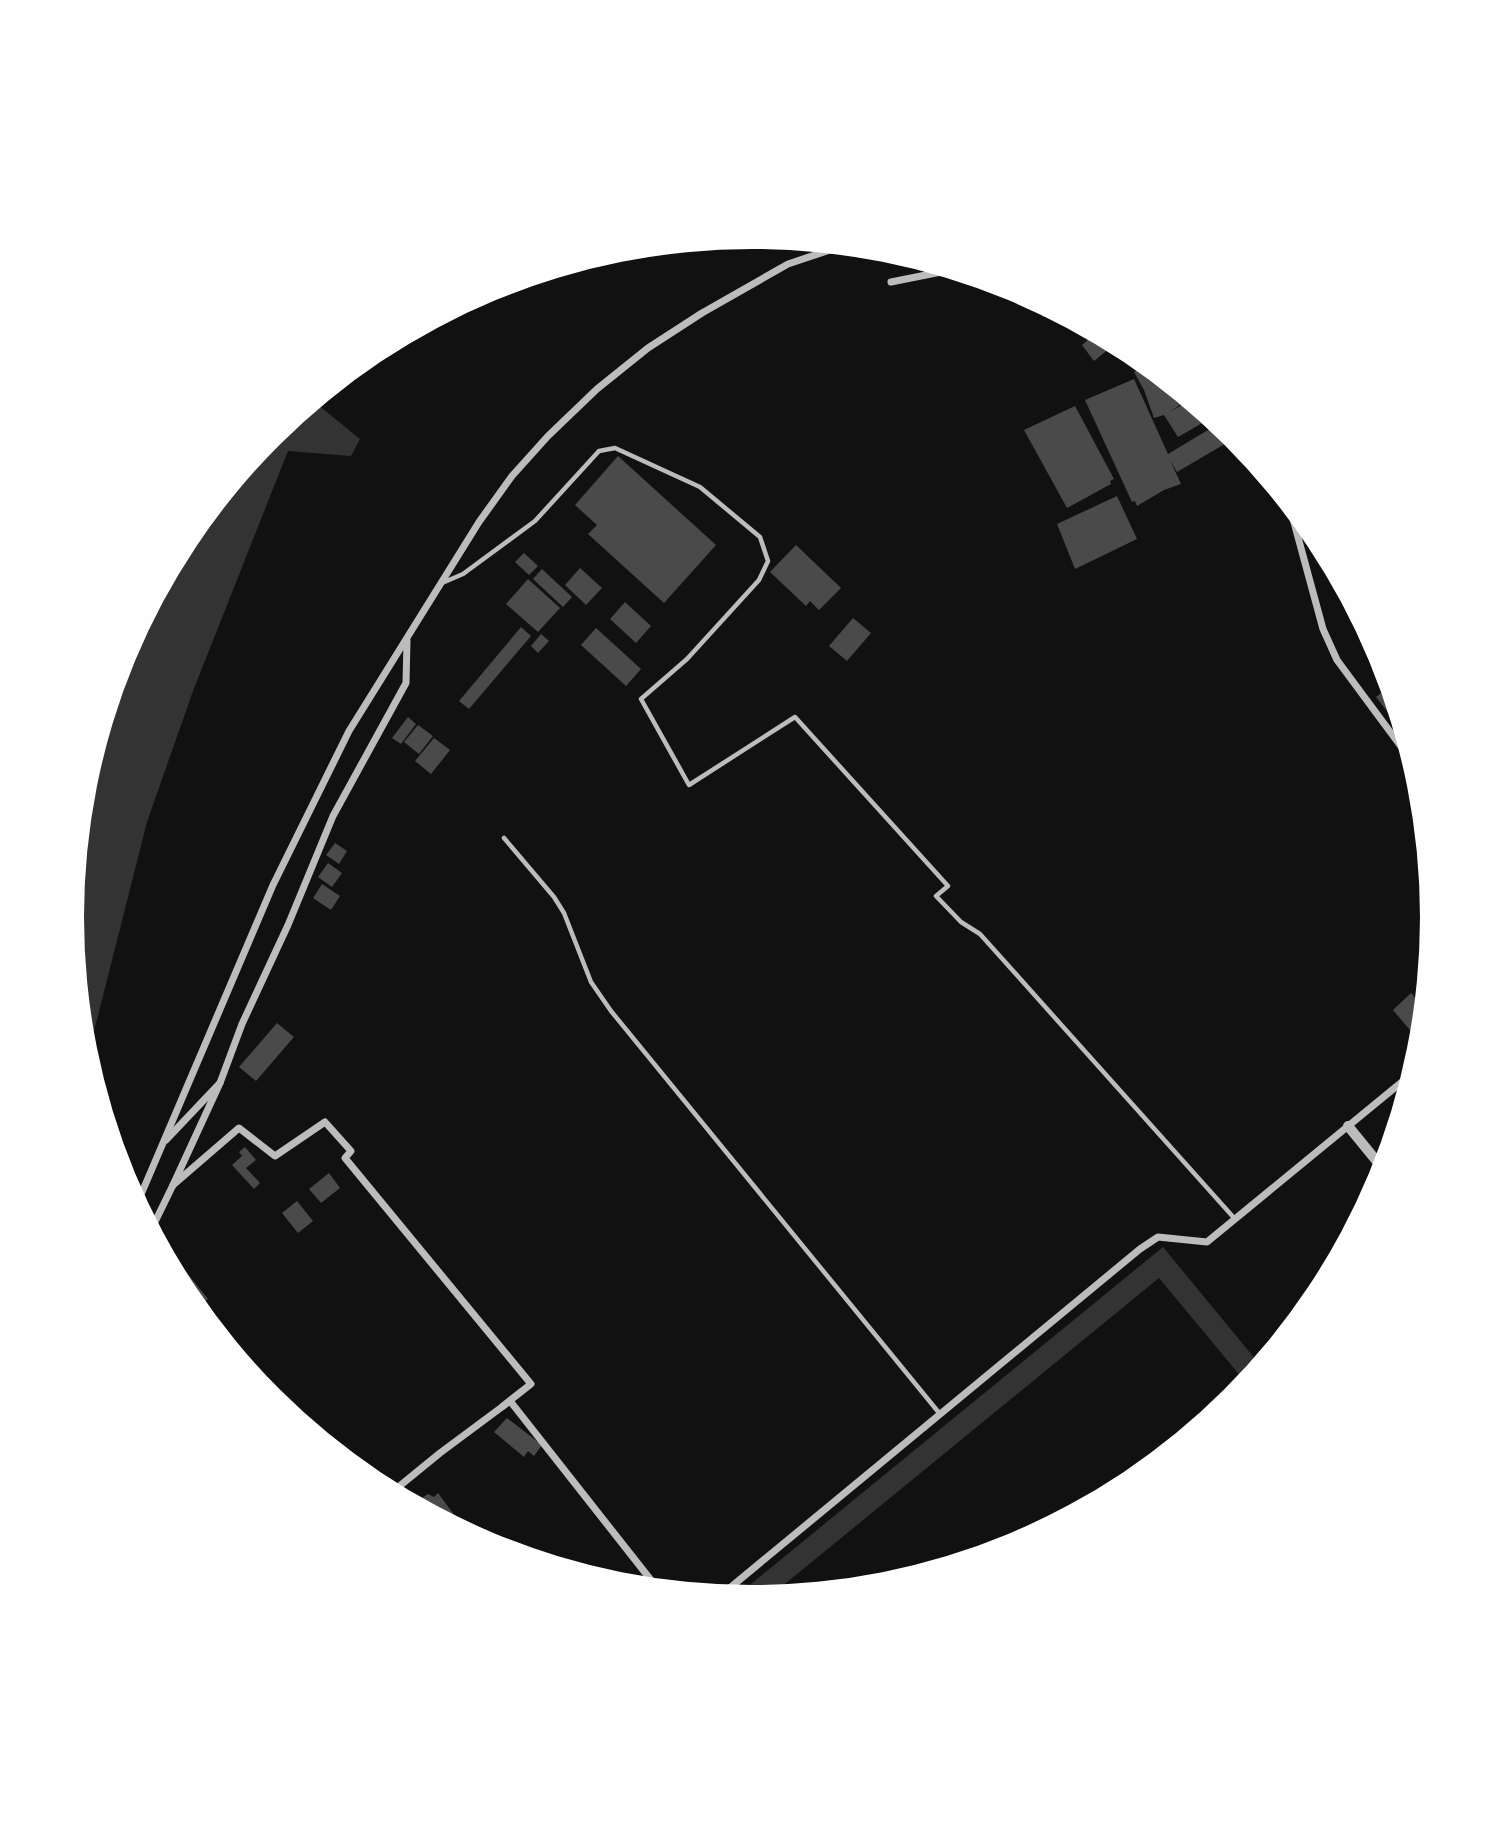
<svg xmlns="http://www.w3.org/2000/svg" width="1505" height="1836" viewBox="0 0 1505 1836" font-family="Overpass,sans-serif">
<style>
.water{fill:#333}
.building{fill:#4a4a4a}
.lines{fill:none;stroke-linecap:round;stroke-linejoin:round}
.service{stroke:#bcbcbc;stroke-width:4.5}
.minor{stroke:#bcbcbc;stroke-width:7}
.tertiary{stroke:#bcbcbc;stroke-width:10}
</style>
<rect width="100%" height="100%" fill="#111"/>
<g class="water">
<path d="M323 394 317 404 360 439 351 456 288 451 193 691 147 822 87 1059 72 918 85 785 124 657 187 539 271 436Z"/>
<path d="M1163 1247 1261 1366 1247 1384 1159 1278 769 1597H735Z"/>
</g>
<g class="building">
<path d="M1026 296 1052 310 1043 317Z"/>
<path d="M1073 321 1089 330 1081 336Z"/>
<path d="M1096 333 1115 344 1094 361 1082 345Z"/>
<path d="M1146 365 1188 399 1170 412 1190 400 1211 418 1178 437 1164 415 1154 418 1144 390 1134 372Z"/>
<path d="M1134 379 1168 454 1218 424 1235 438 1177 472 1170 460 1181 484 1164 490 1137 506 1135 501 1132 502 1085 400Z"/>
<path d="M1075 406 1114 479 1110 481 1111 484 1067 508 1024 430Z"/>
<path d="M618 456 716 545 664 603 588 534 597 525 575 505Z"/>
<path d="M1117 496 1137 539 1075 569 1057 524Z"/>
<path d="M796 545 841 588 819 610 810 601 806 606 770 572Z"/>
<path d="M524 553 538 566 529 575 515 562Z"/>
<path d="M580 568 602 588 586 605 565 585Z"/>
<path d="M542 569 572 597 563 607 533 579Z"/>
<path d="M528 579 560 608 538 632 506 604Z"/>
<path d="M625 602 651 626 636 643 610 619Z"/>
<path d="M853 618 871 633 847 661 829 646Z"/>
<path d="M521 627 531 636 469 709 459 701Z"/>
<path d="M596 628 641 669 626 686 581 645Z"/>
<path d="M541 634 549 641 538 653 531 646Z"/>
<path d="M1390 686 1400 720 1396 723 1376 697Z"/>
<path d="M408 717 416 724 401 744 392 738Z"/>
<path d="M418 725 433 736 419 754 404 742Z"/>
<path d="M434 738 450 750 431 774 415 761Z"/>
<path d="M335 843 347 851 339 864 326 855Z"/>
<path d="M328 863 342 873 332 887 318 877Z"/>
<path d="M322 884 340 896 331 910 313 898Z"/>
<path d="M1411 993 1424 1008 1419 1041 1393 1010Z"/>
<path d="M277 1023 294 1037 256 1081 239 1067Z"/>
<path d="M245 1147 256 1160 246 1168 260 1183 254 1189 232 1165 242 1156 239 1152Z"/>
<path d="M329 1173 340 1188 321 1203 309 1189Z"/>
<path d="M297 1201 313 1221 298 1233 282 1213Z"/>
<path d="M163 1243 208 1299 196 1308 186 1296 159 1246Z"/>
<path d="M507 1418 542 1445 534 1456 528 1451 524 1457 494 1432Z"/>
<path d="M438 1493 455 1516 446 1522 413 1504 428 1494 434 1497Z"/>
</g>
<g class="lines">
<g class="service">
<path d="M442 583 463 574 535 521 599 451 615 448 700 487 760 537 768 561 759 580 687 659 641 699 689 785 795 717 948 886 936 896 961 922 980 934 1235 1219"/>
<path d="M504 838 554 897 564 913 591 982 611 1011 940 1414"/>
</g>
<g class="minor">
<path d="M891 282 951 270"/>
<path d="M1289 504 1323 629 1337 660 1414 764"/>
<path d="M220 1083 173 1185 239 1128 275 1156 325 1122 351 1151 345 1158 531 1384 503 1406"/>
<path d="M166 1140 220 1083 242 1024 288 925 333 816 406 683 407 641"/>
<path d="M137 1204 273 885 349 731 479 522 512 476 548 436 597 389 648 348 702 313 788 264 842 246"/>
<path d="M151 1230 173 1185"/>
<path d="M391 1493 440 1453 510 1401 658 1589"/>
<path d="M720 1596 1140 1249 1158 1237 1207 1242 1414 1072"/>
</g>
<path class="tertiary" d="M1348 1126 1384 1170"/>
</g>
<path d="M0 0H1505V1836H0ZM84 917a668 668 0 1 1 1336 0a668 668 0 1 1-1336 0Z" fill="#fefefe" fill-rule="evenodd"/>
</svg>
